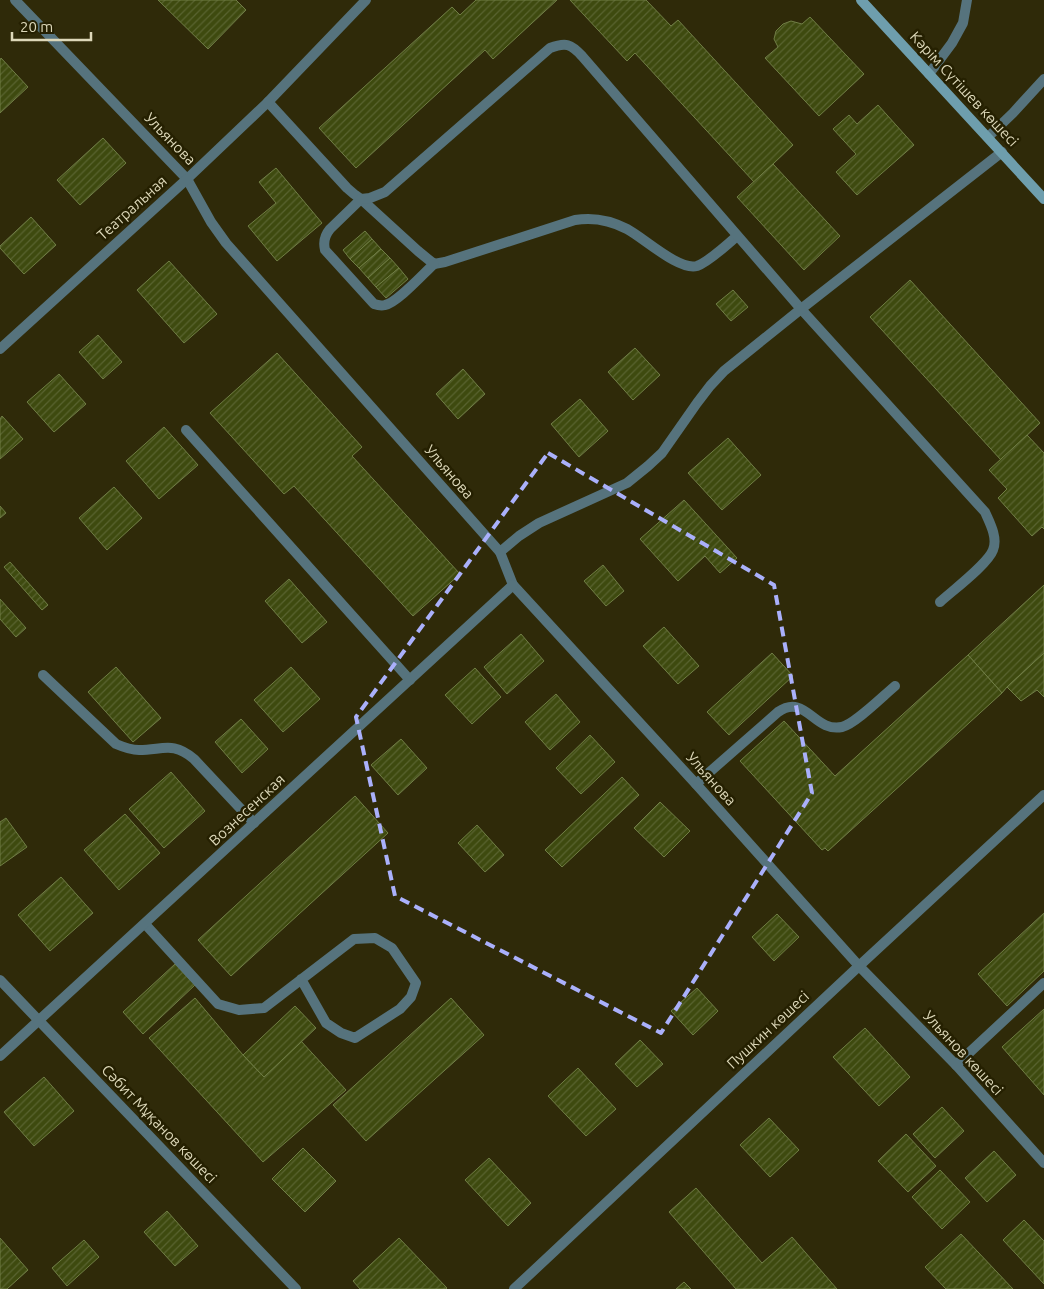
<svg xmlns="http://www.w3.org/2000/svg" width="1044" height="1289" viewBox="0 0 1044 1289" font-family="Ubuntu,sans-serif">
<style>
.building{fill:url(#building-hatch);stroke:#707e45}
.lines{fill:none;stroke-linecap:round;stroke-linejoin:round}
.service{stroke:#56737d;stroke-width:10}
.minor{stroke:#56737d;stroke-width:10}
.tertiary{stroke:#56737d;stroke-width:10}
.secondary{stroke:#6e9ead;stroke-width:10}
.marked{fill:none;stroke:#aab0fb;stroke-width:4;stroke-dasharray:10 6;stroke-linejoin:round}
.labels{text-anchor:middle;stroke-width:5;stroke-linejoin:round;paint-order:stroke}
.street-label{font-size:15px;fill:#ddd8b9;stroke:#252001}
</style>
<defs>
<pattern id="building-hatch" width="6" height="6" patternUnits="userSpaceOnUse" patternTransform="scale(1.25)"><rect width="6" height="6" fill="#3e4a0f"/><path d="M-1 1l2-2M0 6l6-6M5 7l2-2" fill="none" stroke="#596330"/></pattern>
</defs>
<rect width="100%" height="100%" fill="#2f2a09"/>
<g class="building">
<path d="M158 0H236L246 10 208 49Z"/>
<path d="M476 0H557L493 59 485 50 356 168 319 128 452 7 460 15Z"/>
<path d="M570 0H646L671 26 678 20 793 145 754 182 635 53 627 61Z"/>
<path d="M810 17 864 74 819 116 765 58 778 47 774 39 776 31 783 24 791 21 802 24Z"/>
<path d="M1 58 28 87 0 113V60Z"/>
<path d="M878 105 914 145 857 195 836 172 856 154 833 129 849 115 857 124Z"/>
<path d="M103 138 126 163 80 205 57 180Z"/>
<path d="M773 164 840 236 804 270 737 197Z"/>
<path d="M276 168 322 223 277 261 248 226 276 203 259 182Z"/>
<path d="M31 217 56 245 24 274 0 248V246Z"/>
<path d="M365 231 372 239 350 259 343 250Z"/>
<path d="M372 239 381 249 359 268 350 259Z"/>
<path d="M381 249 390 258 368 278 359 268Z"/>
<path d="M390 258 399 268 376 287 368 278Z"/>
<path d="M169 261 217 314 184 343 137 290Z"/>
<path d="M399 268 408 279 386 298 376 287Z"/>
<path d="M910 280 1040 423 1001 460 870 317Z"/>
<path d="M733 290 748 307 731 321 716 304Z"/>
<path d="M98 335 122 362 103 379 79 352Z"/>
<path d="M635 348 660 375 633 400 608 372Z"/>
<path d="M277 353 362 447 352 456 460 574 413 616 294 486 284 494 210 413Z"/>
<path d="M463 369 485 394 458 419 436 394Z"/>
<path d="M59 374 86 404 54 432 27 402Z"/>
<path d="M580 399 608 431 579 457 551 424Z"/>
<path d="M2 416 23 439 0 459V419Z"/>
<path d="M164 427 198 465 159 499 126 461Z"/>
<path d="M1027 435 1044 453V529L1042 527 1032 536 998 498 1007 489 989 470Z"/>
<path d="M728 438 761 475 722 510 688 473Z"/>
<path d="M114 487 142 518 107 550 79 518Z"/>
<path d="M684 500 737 558 720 573 705 556 678 581 640 539Z"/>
<path d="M0 506 6 513 0 518Z"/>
<path d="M10 562 48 605 42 610 4 567Z"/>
<path d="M603 565 624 591 606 606 584 581Z"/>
<path d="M289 579 327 622 302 643 265 601Z"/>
<path d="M1044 585V653L1007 687 1002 693 968 655Z"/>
<path d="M0 599 26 628 16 637 0 619Z"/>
<path d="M664 627 699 666 678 684 643 646Z"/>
<path d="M521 634 544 661 507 694 484 667Z"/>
<path d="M772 653 793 676 729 735 707 712Z"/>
<path d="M1044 653V697L1037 690 1021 701 1007 687Z"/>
<path d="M968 655 1002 693 828 851 825 848 822 850 740 761 784 721 835 776Z"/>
<path d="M116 667 161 718 133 742 88 692Z"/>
<path d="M291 667 320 699 283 732 254 700Z"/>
<path d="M475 668 501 697 472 724 445 695Z"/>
<path d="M556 694 580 722 550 750 525 722Z"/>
<path d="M241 719 268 749 242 773 215 742Z"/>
<path d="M590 735 615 762 581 794 556 768Z"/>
<path d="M401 739 427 768 398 795 371 765Z"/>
<path d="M171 772 205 811 164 848 129 809Z"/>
<path d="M622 777 639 795 562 867 545 850Z"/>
<path d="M355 796 388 833 231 976 198 940Z"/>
<path d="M660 802 690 831 664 857 634 828Z"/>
<path d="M125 814 160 853 119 890 84 850Z"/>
<path d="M6 818 27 847 0 866V822Z"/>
<path d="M477 825 504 855 485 872 458 843Z"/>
<path d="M61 877 93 913 50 951 18 915Z"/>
<path d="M1044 913V971L1007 1006 978 974Z"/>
<path d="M777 914 799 937 774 961 752 937Z"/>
<path d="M175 964 195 985 143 1034 123 1012Z"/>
<path d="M697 988 718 1011 693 1035 671 1011Z"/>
<path d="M195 998 243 1055 264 1077 301 1041 346 1090 263 1162 149 1038Z"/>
<path d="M451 998 484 1035 366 1141 333 1105Z"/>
<path d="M295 1006 316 1028 264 1077 243 1055Z"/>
<path d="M1044 1009V1095L1002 1047Z"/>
<path d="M865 1028 910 1077 879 1106 833 1057Z"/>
<path d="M640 1040 663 1064 637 1087 615 1064Z"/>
<path d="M578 1068 616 1109 586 1136 548 1096Z"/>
<path d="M44 1077 74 1111 34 1146 4 1112Z"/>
<path d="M942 1107 964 1131 935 1158 913 1134Z"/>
<path d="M769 1118 799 1150 770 1177 740 1145Z"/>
<path d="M906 1134 936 1166 908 1192 878 1161Z"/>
<path d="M303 1148 336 1181 305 1212 272 1179Z"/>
<path d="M994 1151 1016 1175 987 1202 965 1178Z"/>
<path d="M489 1158 531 1203 508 1226 465 1180Z"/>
<path d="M940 1170 970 1202 942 1229 912 1197Z"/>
<path d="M696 1188 762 1263 792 1237 837 1289H736L669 1212Z"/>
<path d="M167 1211 198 1246 175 1266 144 1232Z"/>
<path d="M1024 1220 1044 1241V1284L1003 1240Z"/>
<path d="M961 1234 1013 1289H946L925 1267Z"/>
<path d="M0 1238 28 1270 7 1289H0Z"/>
<path d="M399 1238 447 1288 446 1289H360L353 1281Z"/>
<path d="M84 1240 99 1257 67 1286 52 1268Z"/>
<path d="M684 1282 691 1289H676Z"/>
</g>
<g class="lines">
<g class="service">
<path d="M929 74 952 43 963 23 967 0"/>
<path d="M268 102 347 188 354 194 361 199 418 251 434 264 445 262 575 220C593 217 610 220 627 229 644 238 679 271 697 266 708 262 727 245 737 236"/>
<path d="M988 137 1013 113 1044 79"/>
<path d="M434 264C424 273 397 303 385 305 381 306 377 305 374 304L325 250C323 242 325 235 330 229L361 199 370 198 385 192 550 48C566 42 571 44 582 56L801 309 985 512C990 523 998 538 993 550 988 564 952 591 940 602"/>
<path d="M186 430 410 680"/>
<path d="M500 552 519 536 539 523 627 483 648 466 662 453 697 403 710 386 724 371 801 309 1002 152"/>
<path d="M43 675 116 744C123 747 131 750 139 750 163 750 173 741 194 759L254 823"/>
<path d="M696 784 778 712C806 693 814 733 842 727 855 724 883 696 895 686"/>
<path d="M145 924 218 1004 239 1010 264 1008 354 939 375 938 392 948 416 983 411 997 400 1009 355 1038 341 1033 326 1023 301 979"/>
<path d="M956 1065 1044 983"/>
</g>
<g class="minor">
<path d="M15 0 187 179 211 222 226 243 500 552 513 585 696 784 859 966"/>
<path d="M0 349 187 179 268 102 366 0"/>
<path d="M0 980 296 1289"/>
<path d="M0 1056 513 585"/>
</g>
<g class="tertiary">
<path d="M859 966 956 1065 1044 1163"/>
<path d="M514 1289 859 966 1044 795"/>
</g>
<path class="secondary" d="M861 0 1044 199"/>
</g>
<path class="marked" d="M548 453 774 585 812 793 661 1033 395 896 356 717Z"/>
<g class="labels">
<g class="street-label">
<text transform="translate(964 89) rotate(47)" y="5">Кәрім Сүтішев көшесі</text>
<text transform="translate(170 139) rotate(46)" y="5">Ульянова</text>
<text transform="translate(132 208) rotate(-42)" y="5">Театральная</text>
<text transform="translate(449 472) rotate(49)" y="5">Ульянова</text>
<text transform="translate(711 779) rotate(48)" y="5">Ульянова</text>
<text transform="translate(247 810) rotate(-43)" y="5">Вознесенская</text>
<text transform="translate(768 1030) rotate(-43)" y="5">Пушкин көшесі</text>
<text transform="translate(963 1053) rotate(47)" y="5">Ульянов көшесі</text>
<text transform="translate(159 1124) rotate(46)" y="5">Сәбит Мұқанов көшесі</text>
</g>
</g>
<path d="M12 32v8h79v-8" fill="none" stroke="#ddd8b9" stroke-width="2.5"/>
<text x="20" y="32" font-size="15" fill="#ddd8b9" stroke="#252001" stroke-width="4" paint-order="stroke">20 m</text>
</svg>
